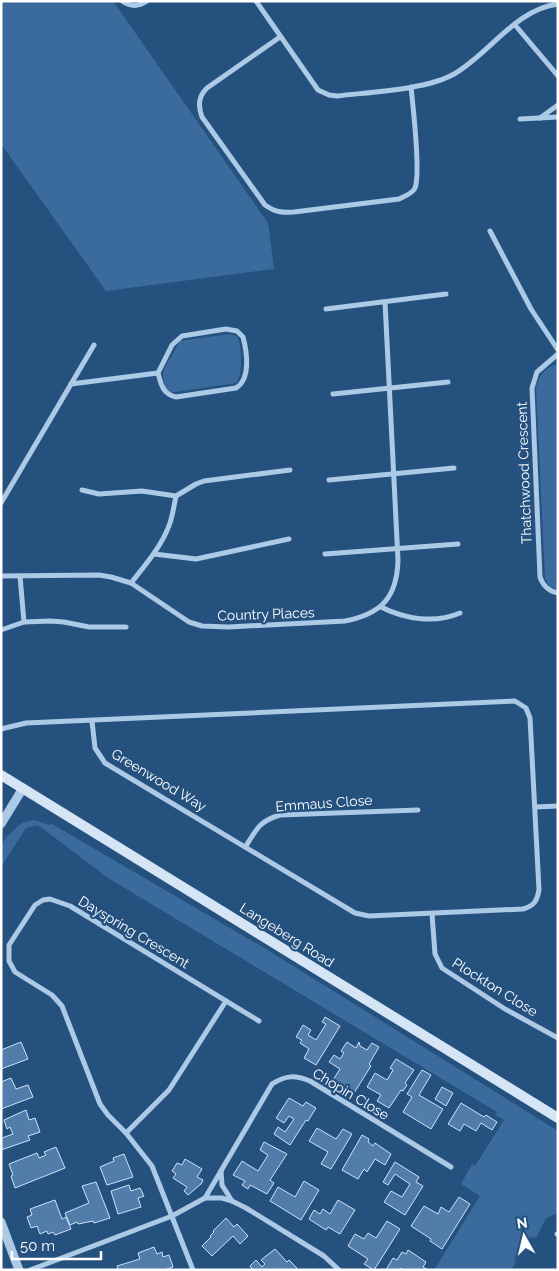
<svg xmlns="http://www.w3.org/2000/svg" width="559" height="1271" viewBox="0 0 559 1271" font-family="Raleway,sans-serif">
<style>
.green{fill:#3a6b9c}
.building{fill:#527daa;stroke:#cfe2f5}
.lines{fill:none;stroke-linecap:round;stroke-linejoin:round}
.minor{stroke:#acc9e6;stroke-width:5}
.tertiary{stroke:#acc9e6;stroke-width:9}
.secondary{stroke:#d5e5f5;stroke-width:10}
.labels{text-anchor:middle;stroke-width:4.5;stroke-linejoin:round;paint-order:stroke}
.street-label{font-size:14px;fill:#fff;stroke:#25517f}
</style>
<rect width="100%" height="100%" fill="#25517f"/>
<g class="green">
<path d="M1 1H113L268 223 274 269 106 291 1 144Z"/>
<path d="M229 334 237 336C242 344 243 376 236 383L175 392H171L165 388 163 374 164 369 180 341Z"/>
<path d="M554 365H558V590L549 586 545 578 536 388C538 377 544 369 554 365Z"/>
<path d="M34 820 49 825 52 824 266 949 558 1131V1215L555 1214 546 1218 536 1238 531 1237 511 1270H434L480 1196 461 1184 472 1164 475 1166 504 1120 495 1115 497 1112 108 878 38 825 26 828 1 867V846L6 837 22 823Z"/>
</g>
<g class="building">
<path d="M325 1017 340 1026 316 1065 304 1058 309 1049 300 1043 302 1040 296 1037 303 1025 311 1030 308 1035 316 1040 326 1024 322 1022Z"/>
<path d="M21 1042 28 1059 1 1069V1050Z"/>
<path d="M347 1042 356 1048 359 1042 360 1046 367 1050 372 1043 379 1047 369 1064 371 1066 354 1093 333 1080 340 1069 329 1062 334 1055 340 1059 344 1053 341 1051Z"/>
<path d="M396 1059 414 1070 405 1083 407 1085 403 1091 401 1090 389 1108 377 1101 381 1095 367 1087 375 1073 387 1080 393 1070 390 1068Z"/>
<path d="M422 1070 431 1075 419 1095 443 1109 431 1129 403 1112 412 1097 407 1094Z"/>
<path d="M11 1078 16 1089 28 1085 33 1097 1 1109V1082Z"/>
<path d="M442 1087 453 1093 446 1106 435 1099Z"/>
<path d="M289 1098 303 1106 306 1102 316 1108 308 1121 306 1120 290 1145 274 1134 278 1127 285 1132 294 1119 289 1116 284 1123 276 1118Z"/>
<path d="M461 1103 484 1117 486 1115 497 1122 492 1130 481 1123 476 1131 464 1124 460 1131 448 1124Z"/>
<path d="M26 1110 29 1120 35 1118 40 1132 28 1136 30 1140 1 1150V1136L2 1138 13 1134 10 1127 7 1129 4 1120Z"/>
<path d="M317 1128 336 1139 343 1129 352 1134 331 1169 321 1164 328 1152 309 1141Z"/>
<path d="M362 1135 369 1139 368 1142 373 1146 375 1143 391 1154 385 1165 375 1159 367 1172 364 1169 358 1179 342 1170Z"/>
<path d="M264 1142 287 1154 270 1180 274 1183 267 1194 250 1185 248 1189 242 1185 245 1181 233 1175 242 1161 258 1171 268 1155 260 1150Z"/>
<path d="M56 1147 65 1168 15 1188 11 1176 13 1175 9 1164 37 1153 39 1158 46 1155 44 1152Z"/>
<path d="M124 1154 133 1177 107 1185 100 1167 114 1161 113 1158Z"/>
<path d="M185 1159 202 1169 197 1177 203 1180 201 1184 188 1195 184 1191 187 1187 173 1178 176 1174 172 1171 177 1163 182 1165Z"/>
<path d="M395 1162 419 1177 416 1182 423 1186 405 1215 384 1202 391 1191 402 1197 410 1184 395 1174 388 1185 383 1182Z"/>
<path d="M304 1181 319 1190 301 1220 270 1201 278 1187 295 1197Z"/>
<path d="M96 1182 110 1218 94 1223 93 1221 78 1224 77 1222 70 1225 65 1213 89 1203 82 1186Z"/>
<path d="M129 1185 131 1191 140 1188 144 1196 138 1198 141 1207 118 1214 111 1191Z"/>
<path d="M459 1197 470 1204 442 1249 430 1241 431 1239 411 1226 424 1206 438 1214 441 1207 449 1212Z"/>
<path d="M55 1200 62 1219 66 1217 71 1229 55 1235 53 1232 48 1234 47 1231 40 1234 37 1226 31 1228 27 1217 32 1215 30 1209Z"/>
<path d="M338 1200 355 1210 340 1234 328 1227 326 1230 309 1219 314 1210 320 1214 323 1209 330 1214Z"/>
<path d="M226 1218 234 1227 237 1224 248 1236 240 1244 233 1236 212 1256 202 1246 211 1237 210 1236 214 1232 213 1231Z"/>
<path d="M387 1221 400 1229 374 1270 364 1264 368 1259 348 1246 355 1234 364 1239 368 1233 376 1238Z"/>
<path d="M154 1247 157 1254 162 1252 163 1257 169 1255 173 1267 164 1270H118L117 1266 140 1259 138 1253Z"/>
<path d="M275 1249 287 1262 289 1260 297 1268 296 1270H253L250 1266 256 1260 262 1267 265 1264 261 1260Z"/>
<path d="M408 1250 426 1262 423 1267 428 1270H403L401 1268 399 1270H386L393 1258 397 1260 402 1252 406 1254Z"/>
</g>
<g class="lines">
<g class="minor">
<path d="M122 1C131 7 138 7 147 1"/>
<path d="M256 1 318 90 329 95 337 96C369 92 426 90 454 74 489 54 516 9 558 4"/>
<path d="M515 25 558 76"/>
<path d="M280 37 207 88C198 97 198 106 202 117L265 205C275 212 282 213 294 212L399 199C405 196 412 194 415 188 421 173 413 107 411 87"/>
<path d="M540 118 558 105"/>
<path d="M520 119 558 117"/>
<path d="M490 231 531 309 558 350"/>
<path d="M326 309 446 294"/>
<path d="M558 354 537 372 532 388 540 577C543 586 548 591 558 593"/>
<path d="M71 384 158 373C161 385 163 394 176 397L236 388C251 379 247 352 243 337L237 331 226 329 182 336 172 345 158 373"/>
<path d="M333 394 448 382"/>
<path d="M329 480 454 468"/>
<path d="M82 490 99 494 142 491 176 496"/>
<path d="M1 503 94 345"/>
<path d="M154 554 196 559 289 539"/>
<path d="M325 554 458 544"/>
<path d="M1 576 99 575 111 577 131 583 189 622 202 626 228 627 345 621C381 614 397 598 398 560L385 302"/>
<path d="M20 576 24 622"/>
<path d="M131 583C146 564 162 546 170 523 173 514 174 505 176 496L196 484 204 481 290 470"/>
<path d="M381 607C405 619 434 624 460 613"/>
<path d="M1 630 24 622 50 621 64 622 89 627H126"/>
<path d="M1 729 26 723 515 701 526 708 530 718 539 890C537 901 534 906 523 909L369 916 355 913 105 763 95 748 92 721"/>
<path d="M535 807 558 806"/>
<path d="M246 846C257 828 260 821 280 815L418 810"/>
<path d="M432 914 435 954 442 968 505 1009 558 1038"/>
<path d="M126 1133 169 1090 226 1001"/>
<path d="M221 1171 222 1185 232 1201"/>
<path d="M205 1198 272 1084C286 1075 295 1075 310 1081L451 1167"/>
<path d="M557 1234H558"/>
<path d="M30 1270 172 1216 205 1198H222L232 1201 246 1208 324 1256 339 1270"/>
<path d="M193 1270 152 1166 126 1133 108 1115 100 1104 62 1006 52 995 15 972 9 961V945L35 905 43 900 50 899 70 906 259 1021"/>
</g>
<g class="tertiary">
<path d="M1 824 23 788"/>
<path d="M1 1222 19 1270"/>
</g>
<path class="secondary" d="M1 775 558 1118"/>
</g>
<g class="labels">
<g class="street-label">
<text transform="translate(524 473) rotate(-92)" y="5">Thatchwood Crescent</text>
<text transform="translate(266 614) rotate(-2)" y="5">Country Places</text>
<text transform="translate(159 780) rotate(31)" y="5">Greenwood Way</text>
<text transform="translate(324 803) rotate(-4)" y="5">Emmaus Close</text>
<text transform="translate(134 932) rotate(31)" y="5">Dayspring Crescent</text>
<text transform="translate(287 935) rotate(32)" y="5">Langeberg Road</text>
<text transform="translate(495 987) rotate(32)" y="5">Plockton Close</text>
<text transform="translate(351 1094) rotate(31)" y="5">Chopin Close</text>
</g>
</g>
<rect width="559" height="1271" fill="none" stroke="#ffffff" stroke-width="5"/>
<g transform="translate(524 1236) rotate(352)" stroke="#25517f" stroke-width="4" paint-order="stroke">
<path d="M0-4L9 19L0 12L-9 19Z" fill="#ffffff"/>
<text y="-8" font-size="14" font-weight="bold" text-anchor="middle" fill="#ffffff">N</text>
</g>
<path d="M12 1251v8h89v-8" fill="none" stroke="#ffffff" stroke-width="2.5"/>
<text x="20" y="1251" font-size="15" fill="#ffffff" stroke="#25517f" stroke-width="4" paint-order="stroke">50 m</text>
</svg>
